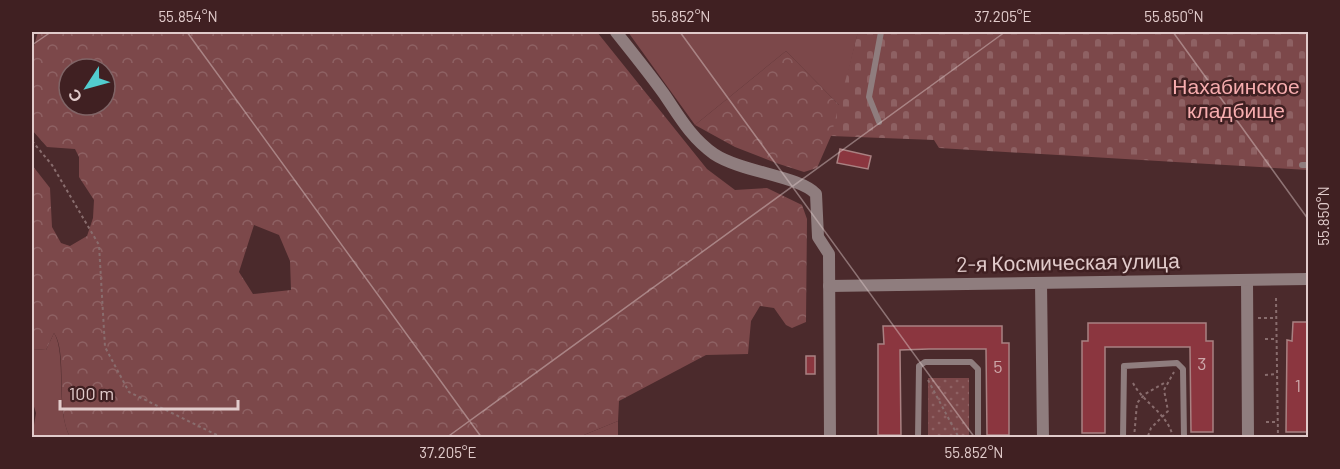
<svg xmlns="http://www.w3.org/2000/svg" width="1340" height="469" viewBox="0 0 1340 469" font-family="Barlow,sans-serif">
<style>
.grass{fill:#7c484a}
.forest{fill:url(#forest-crowns);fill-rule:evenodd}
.cemetery{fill:url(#cemetery-stones)}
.park{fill:url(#park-dots)}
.building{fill:#8b363f;stroke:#a98182;stroke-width:1.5}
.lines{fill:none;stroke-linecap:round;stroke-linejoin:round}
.path{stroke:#896d6e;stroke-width:2;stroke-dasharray:3 3;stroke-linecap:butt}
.lane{stroke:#8f7d7e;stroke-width:6}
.street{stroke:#8f7d7e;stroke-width:12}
.ticks{fill:none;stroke:#e1cbcb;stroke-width:1.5;stroke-opacity:0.45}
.labels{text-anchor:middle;stroke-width:5;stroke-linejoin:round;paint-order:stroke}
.number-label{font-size:18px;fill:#cca6a8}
.park-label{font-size:21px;fill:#f7adaf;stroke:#402022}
.street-label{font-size:21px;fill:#e1cbcb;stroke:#402022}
.neatline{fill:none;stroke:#e1cbcb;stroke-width:2}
.ticks-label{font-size:15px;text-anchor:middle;fill:#e1cbcb}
</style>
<defs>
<pattern id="forest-crowns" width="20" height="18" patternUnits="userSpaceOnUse" patternTransform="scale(1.5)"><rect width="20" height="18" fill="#7c484a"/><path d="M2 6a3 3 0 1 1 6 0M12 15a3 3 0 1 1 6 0" fill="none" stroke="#8e6163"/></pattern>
<pattern id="cemetery-stones" width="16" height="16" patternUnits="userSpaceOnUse" patternTransform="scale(1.5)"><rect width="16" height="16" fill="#7c484a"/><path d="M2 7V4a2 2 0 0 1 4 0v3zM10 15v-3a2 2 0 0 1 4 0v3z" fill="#8e6163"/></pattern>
<pattern id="park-dots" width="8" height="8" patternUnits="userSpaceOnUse" patternTransform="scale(1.5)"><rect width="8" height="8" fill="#7c484a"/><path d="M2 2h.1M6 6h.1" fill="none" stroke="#8e6163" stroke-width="1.8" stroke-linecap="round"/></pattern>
</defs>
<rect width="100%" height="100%" fill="#4b2a2c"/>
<g class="grass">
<path d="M628 32H858L840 106 786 51 695 125Z"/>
<path d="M54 333C67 354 55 409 70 437H32L36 413 32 400V349L46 350Z"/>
<path d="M618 421V437H579Z"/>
</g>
<g class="forest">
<path d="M38 32H597L707 169 735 190 767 188 802 205 807 219 806 322 792 328 786 325 774 308 760 306 751 321 748 354 706 355 619 401 618 421 579 437H70C55 410 68 352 54 333L46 350 32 349V165L50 188 52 227 61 243 70 246 87 236 93 218 94 200 79 177V157L75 149 47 147 32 130V53ZM69 69H105V105H69ZM254 225 279 235 290 261 291 290 253 294 239 272Z"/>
<path d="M858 32H1308L831 136 817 168 804 172 776 163 735 147 695 125 786 51 840 106Z"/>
</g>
<path class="cemetery" d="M858 32H1308V170L939 148 934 140 831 136Z"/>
<rect class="park" x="928" y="378" width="41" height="59"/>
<g class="building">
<path d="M840 149 871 156 868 169 837 163Z"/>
<path d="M1293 322H1308V432H1286L1287 340 1292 341Z"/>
<path d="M1088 323H1206V341H1213V432H1191L1190 347H1105V433H1082V341H1088Z"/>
<path d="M883 326H1002V343H1009V435H987L986 349H929L900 350 901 435H878V344H884Z"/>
<rect x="806" y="356" width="9" height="18"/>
</g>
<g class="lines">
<g class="path">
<path d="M32 141 52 165 99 245 105 347 129 392 223 438"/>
<path d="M1276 298 1278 438"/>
<path d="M1258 318H1276"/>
<path d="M1265 339H1277"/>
<path d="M1265 375 1277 374"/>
<path d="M928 380 959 438"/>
<path d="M1133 383C1143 403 1169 414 1173 438"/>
<path d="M1266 422H1278"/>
<path d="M1148 436 1151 428 1168 411 1164 390 1174 372"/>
<path d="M1134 438 1137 403 1145 394 1166 382"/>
<path d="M1144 438H1158"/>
</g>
<g class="lane">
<path d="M879 122 869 97 881 32"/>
<path d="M1302 165H1308"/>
<path d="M918 438 919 366 925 362H971L978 369V438"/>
<path d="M1123 438 1124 366 1177 363 1183 369 1184 438"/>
</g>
<g class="street">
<path d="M616 32C632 52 649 73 664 94 679 116 691 138 714 154 741 172 800 176 816 194L818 237 829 254 830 438"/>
<path d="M1247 280 1248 438"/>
<path d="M1041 283 1043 438"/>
<path d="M829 286 1308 279"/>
</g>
</g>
<path class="ticks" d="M187 32 482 438M680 32 975 438M1173 32 1308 219M32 45 51 32M446 438 1005 32"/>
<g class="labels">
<g class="number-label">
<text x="1202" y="370">3</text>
<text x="998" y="373">5</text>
<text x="1298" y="392">1</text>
</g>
<g class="park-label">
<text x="1236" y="94">Нахабинское<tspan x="1236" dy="24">кладбище</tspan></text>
</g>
<g class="street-label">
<text transform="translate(1068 263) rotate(-1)" y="7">2-я Космическая улица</text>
</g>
</g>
<rect width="1340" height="469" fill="none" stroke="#402022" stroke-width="66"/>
<g transform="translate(87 87) rotate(234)"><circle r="28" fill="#402022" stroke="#806466" stroke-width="1.5"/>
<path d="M0-4.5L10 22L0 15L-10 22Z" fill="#52cdcf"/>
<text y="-9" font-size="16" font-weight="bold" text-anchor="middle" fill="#e1cbcb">С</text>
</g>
<path d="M60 400v9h178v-9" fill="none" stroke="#e1cbcb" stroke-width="3"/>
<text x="69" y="400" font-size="18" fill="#e1cbcb" stroke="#402022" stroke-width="4.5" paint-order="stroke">100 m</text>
<rect x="33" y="33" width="1274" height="403" class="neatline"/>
<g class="ticks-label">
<text x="188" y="22">55.854°N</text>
<text x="681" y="22">55.852°N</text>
<text x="1003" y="22">37.205°E</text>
<text x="1174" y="22">55.850°N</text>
<text transform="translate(1324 216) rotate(-90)" y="5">55.850°N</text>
<text x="448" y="458">37.205°E</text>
<text x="974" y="458">55.852°N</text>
</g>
</svg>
